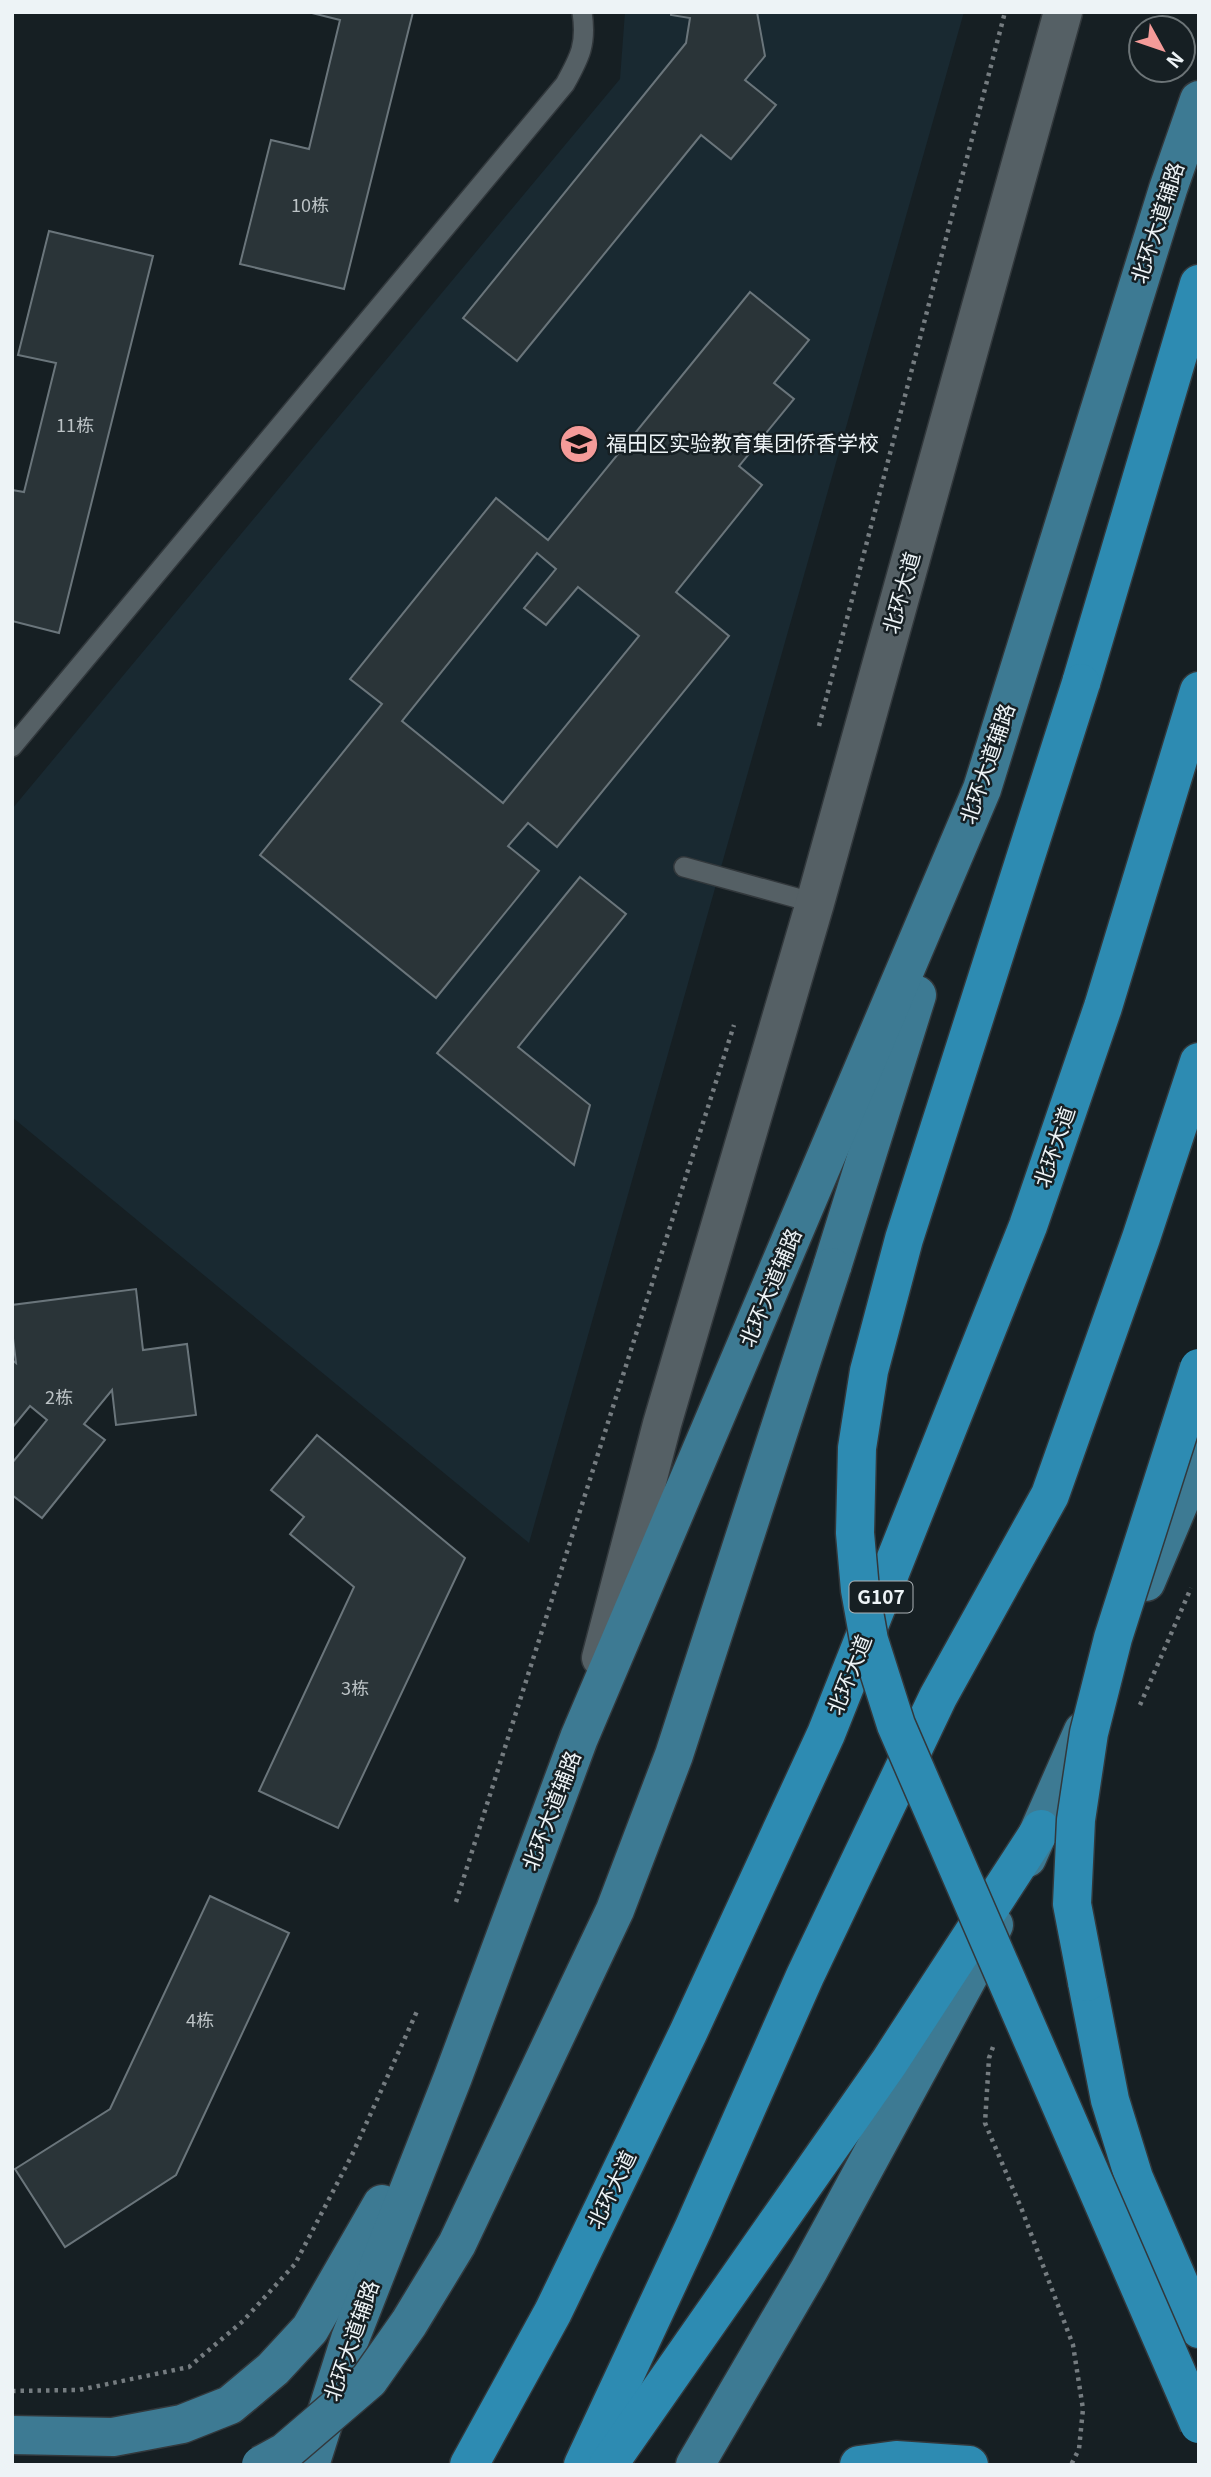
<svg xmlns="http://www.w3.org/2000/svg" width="1211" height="2477" viewBox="0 0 1211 2477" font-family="Georgia,'Noto Sans SC',serif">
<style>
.built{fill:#192931}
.building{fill:#2a3438;stroke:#6a757b;stroke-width:2;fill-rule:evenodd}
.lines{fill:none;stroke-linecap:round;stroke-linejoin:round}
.lane-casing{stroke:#32383c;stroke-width:22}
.secondary-casing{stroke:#32383c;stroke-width:41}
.primary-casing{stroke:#32383c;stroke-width:41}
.highway-casing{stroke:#32383c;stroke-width:41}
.path{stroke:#757c80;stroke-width:4.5;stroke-dasharray:3.5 5;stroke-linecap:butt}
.lane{stroke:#556065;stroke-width:19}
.secondary{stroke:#556065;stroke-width:38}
.primary{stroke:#3d7a93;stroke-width:38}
.highway{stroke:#2d8bb2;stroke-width:38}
.primary-bridge-casing{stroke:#32383c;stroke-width:41;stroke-linecap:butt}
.highway-bridge-casing{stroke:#32383c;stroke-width:41;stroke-linecap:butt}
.primary-bridge{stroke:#3d7a93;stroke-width:38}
.highway-bridge{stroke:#2d8bb2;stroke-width:38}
.labels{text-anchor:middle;stroke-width:5;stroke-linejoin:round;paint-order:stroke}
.number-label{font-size:18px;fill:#bcc3c6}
.shield{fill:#161f23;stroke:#acb3b7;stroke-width:2}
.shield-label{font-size:19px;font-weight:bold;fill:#edf3f6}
.street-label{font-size:21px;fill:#edf3f6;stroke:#161f23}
.poi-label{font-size:21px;fill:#edf3f6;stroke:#161f23;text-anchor:start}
</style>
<rect width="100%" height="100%" fill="#161f23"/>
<path class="built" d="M625 12H964L529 1543 12 1117V809L620 79Z"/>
<g class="building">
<path d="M308 12H413L344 289 240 264 271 140 309 149 340 20Z"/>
<path d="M671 12H757L765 56 745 80 776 105 731 159 701 135 517 361 463 318 686 43 690 18 671 15Z"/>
<path d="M49 231 153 256 59 633 12 621V490L24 492 56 363 18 355Z"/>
<path d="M750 292 809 340 774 383 794 399 739 466 762 485 676 592 729 636 557 847 528 823 508 846 539 871 436 998 260 855 382 704 350 679 496 498 548 540ZM537 553 556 569 524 608 546 625 578 587 639 636 503 803 402 721Z"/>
<path d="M580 877 626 914 518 1047 590 1105 574 1165 437 1053Z"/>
<path d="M136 1289 143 1350 187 1344 196 1415 116 1425 112 1390 84 1424 105 1440 42 1518 12 1495V1463L47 1420 30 1406 12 1428V1360L16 1363 12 1330V1305Z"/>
<path d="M317 1435 465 1558 338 1828 259 1791 354 1587 290 1534 304 1517 271 1490Z"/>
<path d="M210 1896 289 1933 176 2175 65 2247 15 2169 110 2109Z"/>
</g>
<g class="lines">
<g class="lane-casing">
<g id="lane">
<path d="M12 747 565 84C580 57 587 44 582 12"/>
<path d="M684 867 815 903"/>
</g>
</g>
<g class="secondary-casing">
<path id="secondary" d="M601 1658 662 1424 815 903 1063 12"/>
</g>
<g class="primary-casing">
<g id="primary">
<path d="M832 1267 917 995"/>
<path d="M1146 1582 1199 1456"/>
<path d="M1027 1858 1083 1731"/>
<path d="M12 2435 113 2437 182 2424 230 2405 273 2369 310 2329 382 2204"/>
<path d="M310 2465 350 2339 453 2077 579 1738 982 789 1168 189 1199 100"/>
<path d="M695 2465 809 2270 971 1972 994 1925"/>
</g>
</g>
<g class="highway-casing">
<g id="highway">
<path d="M1081 683 1199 284"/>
<path d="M1087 1982 1110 2100 1134 2178 1199 2329"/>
<path d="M469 2465 553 2312 688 2033 826 1734 1028 1226 1103 1007 1199 691"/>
<path d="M583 2465 694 2227 805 1976 938 1697 1050 1495 1141 1238 1199 1062"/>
<path d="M608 2465 890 2061 1041 1829"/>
<path d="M859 2465 896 2460 969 2465"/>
</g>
</g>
<g class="path">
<path d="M819 726 1005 12"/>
<path d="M1140 1705 1191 1588"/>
<path d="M456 1902 734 1025"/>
<path d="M993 2047 989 2058 985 2123 1022 2210 1073 2345 1083 2409 1079 2449 1071 2465"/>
<path d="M12 2391 79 2390 189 2367 243 2321 295 2264 352 2155 418 2009"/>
</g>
<use href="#lane" class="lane"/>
<use href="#secondary" class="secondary"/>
<use href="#primary" class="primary"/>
<use href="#highway" class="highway"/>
<g class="primary-bridge-casing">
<path id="primary-bridge" d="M261 2465 285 2452 369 2380 409 2323 457 2244 615 1910 674 1755 832 1267"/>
</g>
<g class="highway-bridge-casing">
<g id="highway-bridge">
<path d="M1081 683 904 1239 869 1371 857 1448 855 1533 860 1590 869 1640 896 1725 1199 2424"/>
<path d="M1087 1982 1072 1904 1076 1820 1089 1733 1113 1638 1199 1368"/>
</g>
</g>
<use href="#primary-bridge" class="primary-bridge"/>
<use href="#highway-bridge" class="highway-bridge"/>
</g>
<defs>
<g id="school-disc" transform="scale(2.0125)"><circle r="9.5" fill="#f59b99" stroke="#161f23"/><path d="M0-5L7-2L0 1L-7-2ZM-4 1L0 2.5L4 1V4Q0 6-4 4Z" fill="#111"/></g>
</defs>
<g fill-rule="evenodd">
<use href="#school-disc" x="579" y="444"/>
</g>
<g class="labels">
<g class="number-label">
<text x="310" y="212">10栋</text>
<text x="75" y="432">11栋</text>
<text x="59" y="1404">2栋</text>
<text x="355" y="1695">3栋</text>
<text x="200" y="2027">4栋</text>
</g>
<rect class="shield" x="849.5" y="1581.5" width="63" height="31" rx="5"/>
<g class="shield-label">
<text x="881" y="1604">G107</text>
</g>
<g class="street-label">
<text transform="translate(1158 223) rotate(-72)" y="7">北环大道辅路</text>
<text transform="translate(902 593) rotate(-74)" y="7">北环大道</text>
<text transform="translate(988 764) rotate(-71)" y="7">北环大道辅路</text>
<text transform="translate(1055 1147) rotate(-71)" y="7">北环大道</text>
<text transform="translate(771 1288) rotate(-67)" y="7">北环大道辅路</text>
<text transform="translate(850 1675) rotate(-68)" y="7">北环大道</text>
<text transform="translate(552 1811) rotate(-69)" y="7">北环大道辅路</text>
<text transform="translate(612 2190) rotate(-64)" y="7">北环大道</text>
<text transform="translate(352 2341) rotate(-71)" y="7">北环大道辅路</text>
</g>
<g class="poi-label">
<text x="606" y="451">福田区实验教育集团侨香学校</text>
</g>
</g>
<rect width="1211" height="2477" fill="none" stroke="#edf3f6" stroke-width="28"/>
<g transform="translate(1162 49) rotate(130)"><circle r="33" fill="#161f23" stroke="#6c7477" stroke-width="2"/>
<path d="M0-5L12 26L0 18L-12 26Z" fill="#f59b99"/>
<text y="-10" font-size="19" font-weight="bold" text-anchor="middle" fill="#edf3f6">N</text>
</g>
</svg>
